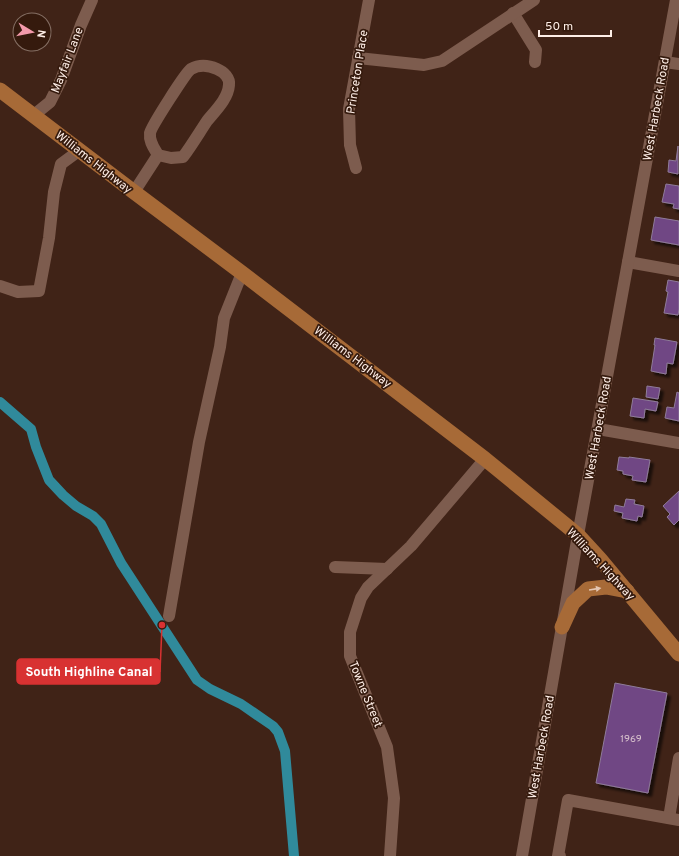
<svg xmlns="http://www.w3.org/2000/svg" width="679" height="856" viewBox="0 0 679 856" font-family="Overpass,sans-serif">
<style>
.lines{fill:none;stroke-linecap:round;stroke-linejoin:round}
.canal{stroke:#308a9b;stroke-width:10}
.building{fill:#6f4684;stroke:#8f7c9a;filter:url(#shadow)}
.minor{stroke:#7d5c4e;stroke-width:12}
.major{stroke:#a76a37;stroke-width:15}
.oneway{fill:#e4c6b2}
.labels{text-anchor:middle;stroke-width:3.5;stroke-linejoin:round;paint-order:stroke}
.number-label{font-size:10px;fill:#dac4ce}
.street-label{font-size:12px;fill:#feeee7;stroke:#351a0d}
.leader{fill:none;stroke:#d83232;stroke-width:1.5}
.callout-dot{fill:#d83232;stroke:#351a0d;stroke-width:1.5}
.callout{fill:#d83232;stroke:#d83232;stroke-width:1.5}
.callout-label{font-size:13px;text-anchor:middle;font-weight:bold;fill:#fff}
</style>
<defs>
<filter id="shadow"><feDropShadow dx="3.5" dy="3.5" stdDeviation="1" flood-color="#0009"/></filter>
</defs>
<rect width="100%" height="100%" fill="#402317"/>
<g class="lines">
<path class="canal" d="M0 402 31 429 36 447 49 480 63 495 76 506 93 516 101 524 121 563 197 680 210 689 241 704 273 726 278 732 285 751 294 856"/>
</g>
<g class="building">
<path d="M678 146V174L668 172 669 160 676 161Z"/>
<path d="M666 184 679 186V209L673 208 674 204 662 202Z"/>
<path d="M655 217 679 221V245L651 240Z"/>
<path d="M668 280 679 282V309L678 315 664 313 668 292 666 291Z"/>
<path d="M655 338 677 342 673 364 667 363 666 374 651 371 655 345H654Z"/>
<path d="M647 386 660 388 658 399 646 397Z"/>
<path d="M677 392 679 393V421L665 418 667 407 674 408Z"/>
<path d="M633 398 658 402 656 411 645 409 644 418 630 416Z"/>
<path d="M619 457 629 458V457L650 460 646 482 632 480 633 476 623 474V471L617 470Z"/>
<path d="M679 491V520L674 525 667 517 670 514 663 506Z"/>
<path d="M626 499 635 500 634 504 644 506 642 517 638 516 637 521 622 518 623 513 614 511 615 505 624 507Z"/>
<path d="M615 683 667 693 648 793 596 783Z"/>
</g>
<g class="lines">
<g class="minor">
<path d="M513 13 536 50 535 62"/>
<path d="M358 58 424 65 442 61 534 0"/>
<path d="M665 62 679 64"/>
<path d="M34 115 50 102 61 80 81 25 92 0"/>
<path d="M356 168 350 145 349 109 369 0"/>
<path d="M134 192 158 155 171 158 183 157C192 145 199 133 207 121 215 111 228 99 229 85 230 78 224 72 217 69 208 65 200 64 191 69 186 72 151 127 150 133 149 142 154 148 158 155"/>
<path d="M628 262 679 271"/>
<path d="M0 286 18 292 39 291 49 238 54 192 61 164 80 150"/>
<path d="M598 429 679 443"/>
<path d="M335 567 387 569"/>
<path d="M169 616 199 442 220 347 224 318 242 273"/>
<path d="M669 818 679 758"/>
<path d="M390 856 394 798 387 747 350 656V632L361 598 368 587 411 546 485 459"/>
<path d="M522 856 578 535 676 0"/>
<path d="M560 856H558L568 800 679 820"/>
</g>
<g class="major">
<path d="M0 90 134 192 242 273 485 459 578 535 600 559 679 654"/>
<path d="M562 627 573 603 588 589 606 587 627 591"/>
</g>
</g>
<defs><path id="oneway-solid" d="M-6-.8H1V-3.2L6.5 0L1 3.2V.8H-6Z"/></defs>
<use class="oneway" href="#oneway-solid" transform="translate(595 589) rotate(-9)"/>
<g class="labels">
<g class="number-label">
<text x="631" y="742">1969</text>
</g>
<g class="street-label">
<text transform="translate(67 60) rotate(-69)" y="4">Mayfair Lane</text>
<text transform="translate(357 72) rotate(-81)" y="4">Princeton Place</text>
<text transform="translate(656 109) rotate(-80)" y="4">West Harbeck Road</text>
<text transform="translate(94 162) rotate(38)" y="4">Williams Highway</text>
<text transform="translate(353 357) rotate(37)" y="4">Williams Highway</text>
<text transform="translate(598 428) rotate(-80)" y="4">West Harbeck Road</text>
<text transform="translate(601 564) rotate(47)" y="4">Williams Highway</text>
<text transform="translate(366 694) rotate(68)" y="4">Towne Street</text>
<text transform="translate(541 747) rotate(-80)" y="4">West Harbeck Road</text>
</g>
</g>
<path class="leader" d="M162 625L160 672"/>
<circle class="callout-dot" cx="162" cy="625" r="4"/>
<rect class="callout" x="17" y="659" width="143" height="25" rx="4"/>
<g class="callout-label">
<text x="89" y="676">South Highline Canal</text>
</g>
<g transform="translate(32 32) rotate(100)"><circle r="19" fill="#351a0d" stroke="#856f64"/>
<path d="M0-3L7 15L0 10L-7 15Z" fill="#f39aab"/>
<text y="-6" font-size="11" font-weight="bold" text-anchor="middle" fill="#feeee7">N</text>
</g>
<path d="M539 30v6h72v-6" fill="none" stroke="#feeee7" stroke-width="2"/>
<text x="545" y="30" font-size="12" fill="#feeee7" stroke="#351a0d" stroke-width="3" paint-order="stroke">50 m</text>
</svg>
